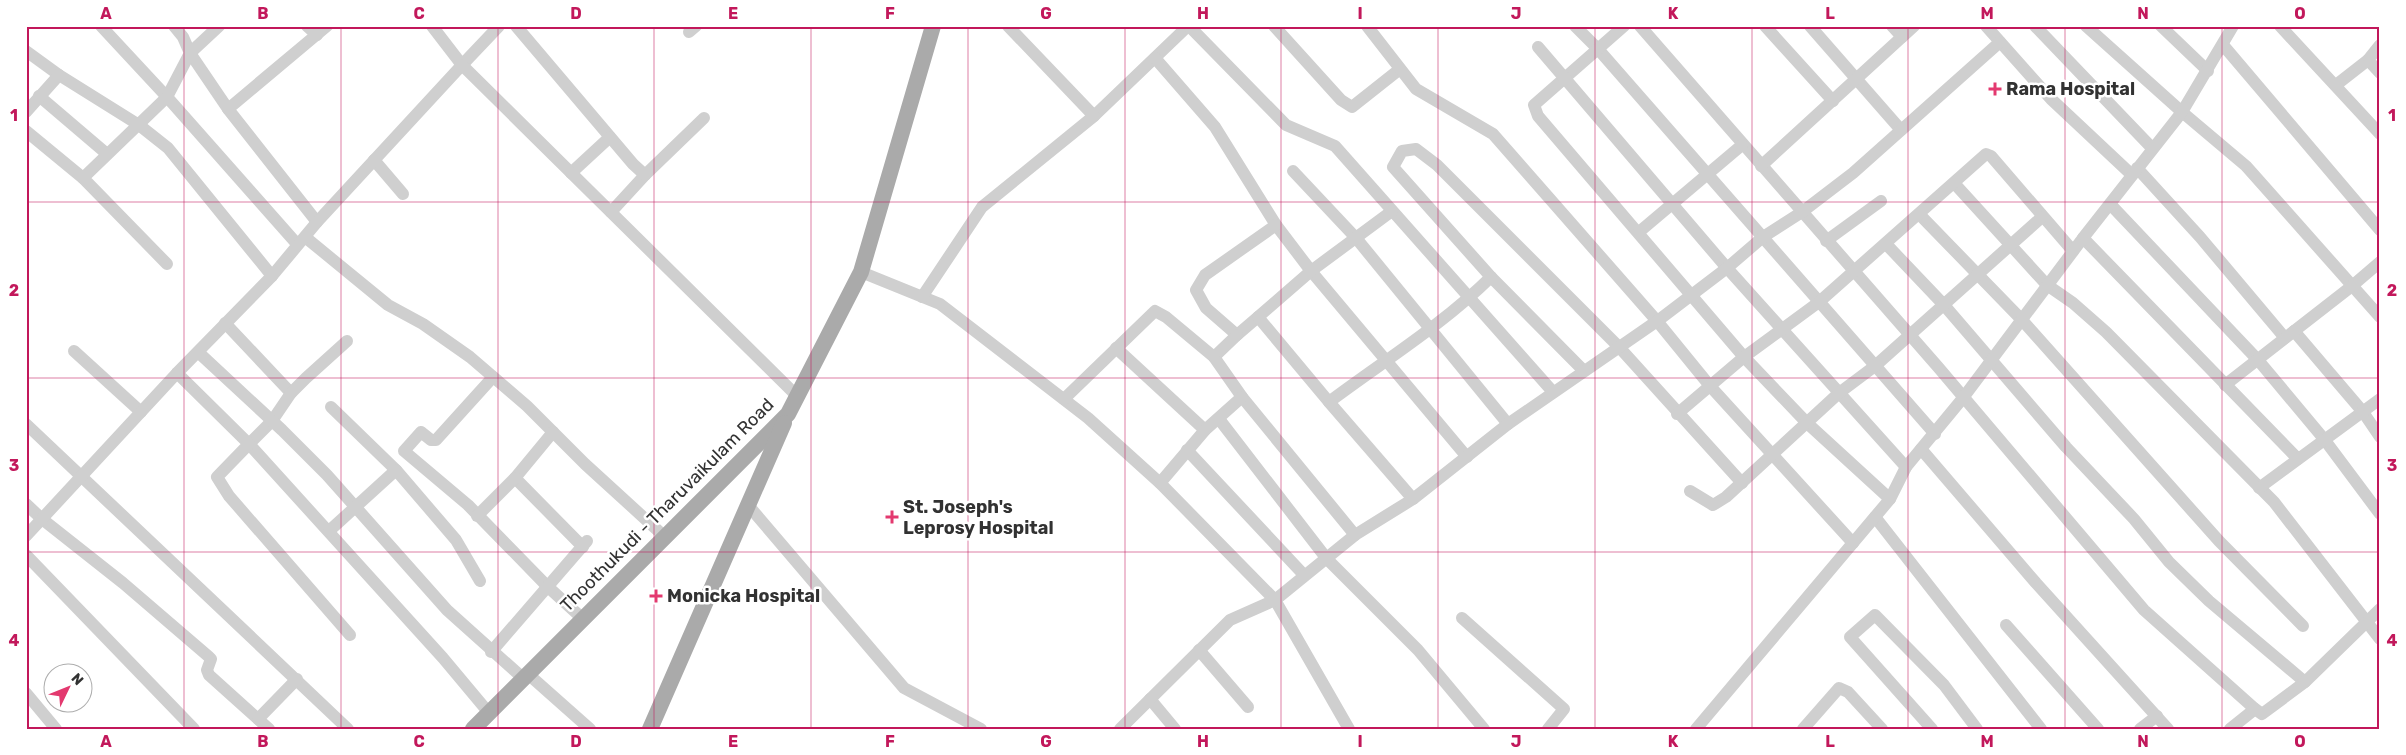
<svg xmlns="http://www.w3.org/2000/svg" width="2406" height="755" viewBox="0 0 2406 755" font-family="Rubik,sans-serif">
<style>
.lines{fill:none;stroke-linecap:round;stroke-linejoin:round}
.minor{stroke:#cfcfcf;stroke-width:12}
.major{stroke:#aaa;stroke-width:16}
.grid{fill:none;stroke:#c2185b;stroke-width:1;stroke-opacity:0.55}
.poi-dot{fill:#e3396f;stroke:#fff;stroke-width:2}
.labels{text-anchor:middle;stroke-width:5;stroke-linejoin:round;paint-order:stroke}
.poi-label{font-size:18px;font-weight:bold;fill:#323232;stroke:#fff;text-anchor:start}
.street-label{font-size:18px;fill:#323232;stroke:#fff}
.neatline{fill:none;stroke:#c2185b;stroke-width:2}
.grid-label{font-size:16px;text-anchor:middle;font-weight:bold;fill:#c2185b}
</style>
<rect width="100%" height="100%" fill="#fff"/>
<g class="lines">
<g class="minor">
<path d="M101 26 167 97 297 244"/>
<path d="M219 26 190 53 228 109"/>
<path d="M307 26 317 35"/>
<path d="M432 26 462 65 499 26"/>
<path d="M516 26 633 164 645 175 611 212"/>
<path d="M1008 26 1094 116 1188 26"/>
<path d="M1189 26 1286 125 1335 146 1553 392"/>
<path d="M1274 26 1341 100 1352 107 1400 69"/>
<path d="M1367 26 1416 89 1493 134 1657 321 1710 386 1853 543"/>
<path d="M1575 26 1598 49 1935 434"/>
<path d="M1624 26 1534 105 1538 116 1744 357 1807 423 1890 499"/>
<path d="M1640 26 1938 367 2144 610 2255 709"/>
<path d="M1765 26 1833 101"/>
<path d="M1810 26 1901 130"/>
<path d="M1892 26 1902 37"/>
<path d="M1986 26 2051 99 2132 175"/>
<path d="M2035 26 2152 148"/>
<path d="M2086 26 2182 112 2246 166 2380 317"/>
<path d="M2161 26 2208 71"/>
<path d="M2280 26 2380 134"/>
<path d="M689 32 696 26"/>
<path d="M2223 45 2380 230"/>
<path d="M1538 47 1727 268 1906 467"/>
<path d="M26 51 59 75"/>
<path d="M1155 58 1215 127 1276 225 1311 271 1467 457"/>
<path d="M2368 60 2380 73"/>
<path d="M2336 85 2368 60 2380 45"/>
<path d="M39 96 107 154"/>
<path d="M26 112 59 75 139 125 168 148 272 276"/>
<path d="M26 131 83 178"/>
<path d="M374 160 403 194"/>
<path d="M1761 166 1914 26"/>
<path d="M2137 168 2200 237 2285 338"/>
<path d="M1293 171 1356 238 1508 424"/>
<path d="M571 173 610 137"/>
<path d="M645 175 704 118"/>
<path d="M1954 183 2047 285 2073 303 2106 332 2274 502 2380 639"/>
<path d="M2110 204 2258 360 2324 439 2380 514"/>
<path d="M1919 214 2022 320 2219 541 2303 626"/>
<path d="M317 222 228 109 327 26"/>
<path d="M1639 232 1742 145"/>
<path d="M305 237 388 305 423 324 470 357 527 406 585 464 665 537"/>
<path d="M2083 238 2298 459"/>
<path d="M1826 241 1881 201"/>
<path d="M1886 244 1944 305 2066 447 2134 519 2169 562 2209 601 2305 682"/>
<path d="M167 264 83 178 167 97 190 53 183 37 174 26"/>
<path d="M861 272 940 304 1088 418 1160 483 1275 600 1349 729"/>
<path d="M922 297 982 207 1094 116"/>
<path d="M1258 317 1237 335 1206 308 1196 290 1205 275 1276 225"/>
<path d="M225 323 291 393"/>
<path d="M2294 331 2363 412 2380 437"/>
<path d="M1237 335 1214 357 1242 397 1355 535"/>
<path d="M347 341 306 378 291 393 272 421 249 444 443 658 489 713"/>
<path d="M1116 348 1205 430"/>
<path d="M74 351 141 412"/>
<path d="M198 352 282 430 327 475 447 610 524 679"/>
<path d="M1584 371 1491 277 1393 167 1402 151 1416 149 1437 165 1619 347 1742 483"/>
<path d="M177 373 249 444 217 477 229 496 350 635"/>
<path d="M493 377 436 440H431L421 432 404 451 468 505 547 586 583 619"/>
<path d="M2225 385 2352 286 2380 262"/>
<path d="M1064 399 1155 311 1166 317 1214 357"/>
<path d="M1329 402 1258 317 1311 271 1392 211"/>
<path d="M331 407 396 470"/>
<path d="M1677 414 1744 357 1819 302 1986 154 1991 156 2073 251"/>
<path d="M1219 419 1327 559 1418 650 1484 729"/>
<path d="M26 424 348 729"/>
<path d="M553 432 515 478 583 547"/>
<path d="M1921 449 2036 583 2168 729"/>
<path d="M1187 450 1304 575"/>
<path d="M1160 483 1205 430 1242 397"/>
<path d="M2259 488 2380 399"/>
<path d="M1690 491 1713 505 1726 497 1839 393 1875 366 2042 217"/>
<path d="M1413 499 1329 402C1385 360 1441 326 1491 277"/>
<path d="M26 504 42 519 123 583 208 656 211 659 207 670 209 675 269 729"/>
<path d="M748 505 904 688 981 729"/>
<path d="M477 516 515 478"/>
<path d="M1875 517 2041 729"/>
<path d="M329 531 396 470 456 540 480 581"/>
<path d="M26 536 177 373 272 276 317 222 462 65 798 397"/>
<path d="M26 555 194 729"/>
<path d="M1462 618 1564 709 1548 729"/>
<path d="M2006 625 2098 729"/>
<path d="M1199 650 1248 707"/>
<path d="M491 652 587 541"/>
<path d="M528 674 590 729"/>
<path d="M26 693 56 729"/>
<path d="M1150 699 1175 729"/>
<path d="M258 719 297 679"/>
<path d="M1120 729 1230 620 1275 600 1355 535 1413 499 1508 424 1660 319 1727 268 1763 237 1802 212 1853 173 2000 42"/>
<path d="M1696 729 1890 499 1906 467 1963 398 2083 238 2182 112 2233 26"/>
<path d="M1803 729 1839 688 1848 692 1882 729"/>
<path d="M1932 729 1850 637 1875 615 1944 685 1977 729"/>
<path d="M2140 729 2157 716"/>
<path d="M2230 729 2255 709 2262 714 2305 682 2380 609"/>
</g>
<g class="major">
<path d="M473 729 788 414 861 272 933 26"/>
<path d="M650 729 784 423"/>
</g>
</g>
<path class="grid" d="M184 26V729M341 26V729M498 26V729M654 26V729M811 26V729M968 26V729M1125 26V729M1281 26V729M1438 26V729M1595 26V729M1752 26V729M1908 26V729M2065 26V729M2222 26V729M26 202H2380M26 378H2380M26 552H2380"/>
<g class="poi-dot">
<path d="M1992.5 81.5h5v5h5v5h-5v5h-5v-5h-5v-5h5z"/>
<path d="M889.5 509.5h5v5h5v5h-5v5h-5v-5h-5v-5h5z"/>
<path d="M653.5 588.5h5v5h5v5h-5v5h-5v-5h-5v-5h5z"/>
</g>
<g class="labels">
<g class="poi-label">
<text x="2006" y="95">Rama Hospital</text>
<text x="903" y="513">St. Joseph's<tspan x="903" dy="21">Leprosy Hospital</tspan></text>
<text x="667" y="602">Monicka Hospital</text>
</g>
<g class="street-label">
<text transform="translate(667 505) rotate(-45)" y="6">Thoothukudi - Tharuvaikulam Road</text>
</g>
</g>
<rect width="2406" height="755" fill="none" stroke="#ffffff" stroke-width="55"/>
<g transform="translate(68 688) rotate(47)"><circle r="24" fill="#ffffff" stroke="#adadad"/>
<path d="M0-4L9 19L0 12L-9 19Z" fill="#e3396f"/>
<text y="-8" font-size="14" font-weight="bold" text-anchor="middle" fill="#323232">N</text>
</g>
<rect x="28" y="28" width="2350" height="700" class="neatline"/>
<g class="grid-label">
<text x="106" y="19">A</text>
<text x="263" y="19">B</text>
<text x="419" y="19">C</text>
<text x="576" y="19">D</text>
<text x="733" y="19">E</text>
<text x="890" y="19">F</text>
<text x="1046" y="19">G</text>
<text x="1203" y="19">H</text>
<text x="1360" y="19">I</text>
<text x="1516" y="19">J</text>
<text x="1673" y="19">K</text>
<text x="1830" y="19">L</text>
<text x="1987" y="19">M</text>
<text x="2143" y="19">N</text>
<text x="2300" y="19">O</text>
<text x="14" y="121">1</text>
<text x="2392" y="121">1</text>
<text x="14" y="296">2</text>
<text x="2392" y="296">2</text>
<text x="14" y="471">3</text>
<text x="2392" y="471">3</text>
<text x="14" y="646">4</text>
<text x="2392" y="646">4</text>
<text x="106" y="747">A</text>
<text x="263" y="747">B</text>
<text x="419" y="747">C</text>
<text x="576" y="747">D</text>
<text x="733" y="747">E</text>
<text x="890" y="747">F</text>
<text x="1046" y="747">G</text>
<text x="1203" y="747">H</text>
<text x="1360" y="747">I</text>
<text x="1516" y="747">J</text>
<text x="1673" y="747">K</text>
<text x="1830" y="747">L</text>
<text x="1987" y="747">M</text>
<text x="2143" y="747">N</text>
<text x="2300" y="747">O</text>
</g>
</svg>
